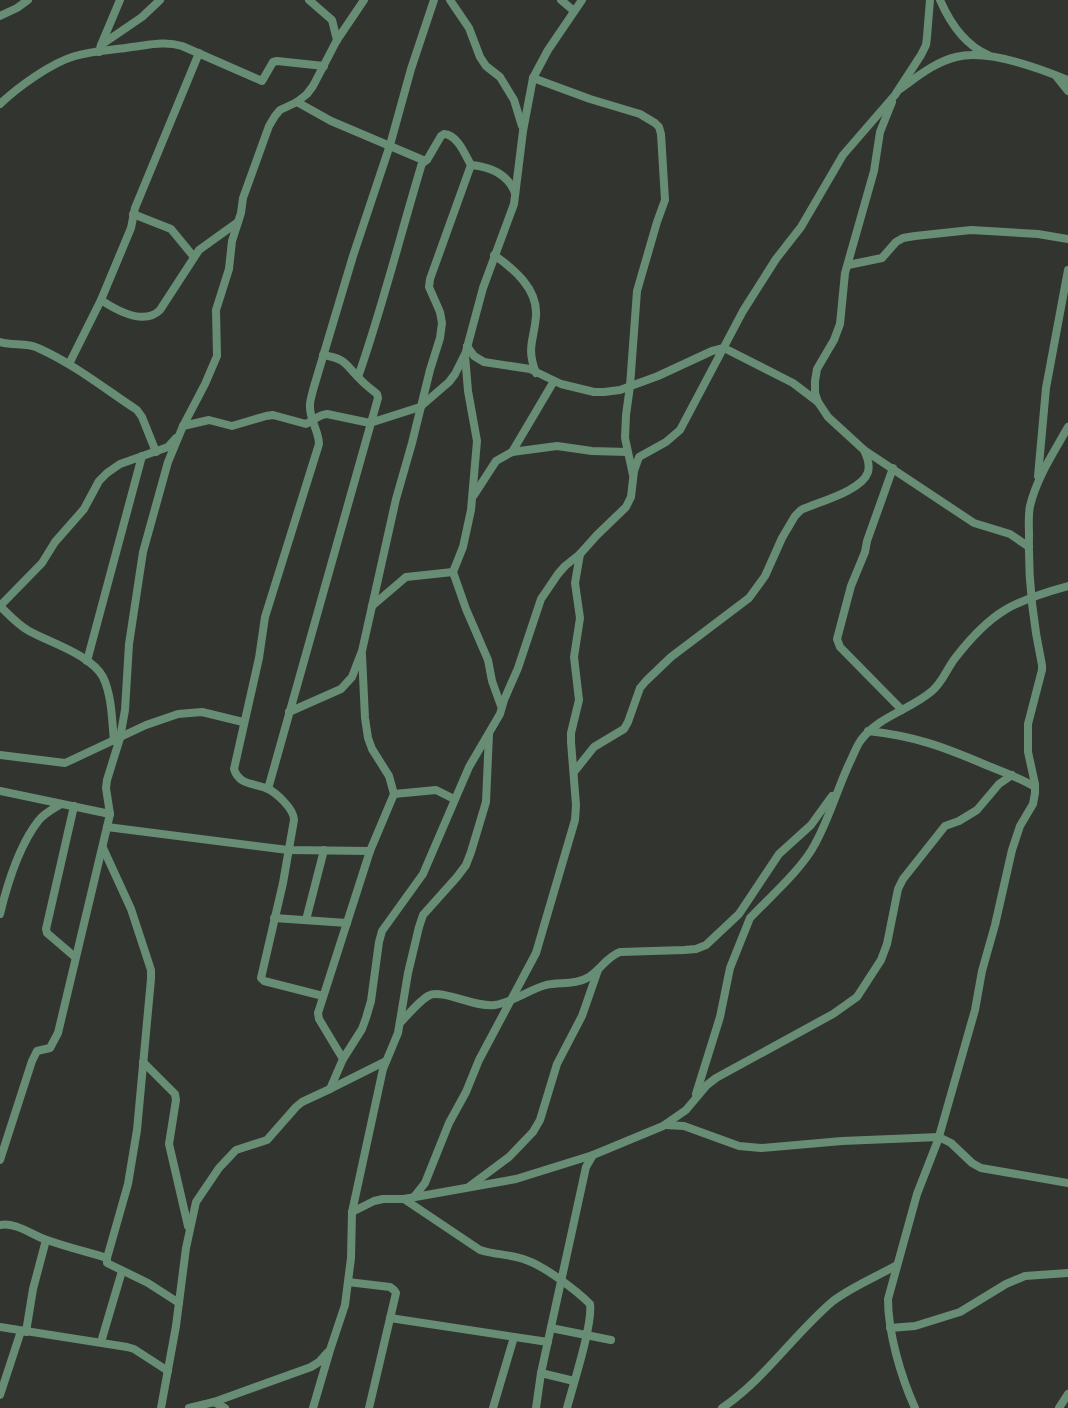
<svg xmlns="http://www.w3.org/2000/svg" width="1068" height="1408" viewBox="0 0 1068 1408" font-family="'Exo 2',sans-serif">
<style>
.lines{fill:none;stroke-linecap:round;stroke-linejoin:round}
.street{stroke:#688d75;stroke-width:8}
</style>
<rect width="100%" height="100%" fill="#323430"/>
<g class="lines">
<g class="street">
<path d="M309 0 332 20 337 40"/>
<path d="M450 0 469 28 480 57 486 66 500 77 514 100 522 126"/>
<path d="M561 0 574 11"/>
<path d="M940 0C950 23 965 45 988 55"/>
<path d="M0 16 17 8 28 0"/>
<path d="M101 45 120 0"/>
<path d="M99 52 101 45 142 17 160 0"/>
<path d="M1056 76 1068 91"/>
<path d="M533 78 590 99 640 114 655 123 659 127 661 134 665 200 657 222 637 291 630 386 626 415 625 438 633 475"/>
<path d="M900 89C917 77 935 62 956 57 987 49 1039 68 1068 80"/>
<path d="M297 102 331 121 423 160 424 162 427 160 441 136 444 134C458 135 465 155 471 165"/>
<path d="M892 102 880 132 874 171 845 273 840 324 834 340 817 369 815 381V393L818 402 828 417 864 450 974 523 1010 534 1029 547"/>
<path d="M0 104C18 87 51 63 75 56 93 51 113 50 132 47 149 45 165 41 182 46L262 81 273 62 277 61 324 66"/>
<path d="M471 165C491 167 508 174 515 193"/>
<path d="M133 214 171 229 194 257"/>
<path d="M494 255C514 269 538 289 536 316 534 341 526 347 536 373"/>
<path d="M848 265 882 258 896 242 903 238 915 236 971 230 1038 234 1068 239"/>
<path d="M101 300C116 310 144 326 160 310L199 250 238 222"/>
<path d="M0 342C13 346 26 342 38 348 74 364 105 389 137 410L142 417 156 452"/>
<path d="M467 346 474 356 484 362 530 369 561 384 594 392H604L620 390 658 376 712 351 724 348 793 383 818 402"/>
<path d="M69 364 101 300 131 228 135 208 199 53"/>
<path d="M358 377C383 306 401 232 423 160"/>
<path d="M183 426 209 420 232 426 266 416 273 415 306 424C314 420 318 415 327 414L370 423 420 407 449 382 455 374 464 356"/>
<path d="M512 452 554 381"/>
<path d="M893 468 867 541 865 552 851 586 837 639 840 647 902 710"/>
<path d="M1038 476 1046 388 1068 270"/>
<path d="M474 495 496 461 512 452 557 446 592 451 627 452"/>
<path d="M0 606 42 563 55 542 84 509 99 481 107 473 120 464 168 447 176 438"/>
<path d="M0 606C9 615 18 625 29 631 51 643 91 655 103 677 112 696 112 721 114 741"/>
<path d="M372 606 406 577 453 572"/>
<path d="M87 661 142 456"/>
<path d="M501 706 492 681 488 660 466 609 453 572 463 547 471 510 477 441 468 391 465 355 483 288 514 204 523 131 533 78 548 50 582 0"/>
<path d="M289 712 341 689 352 677 362 651 396 499 412 443 430 370 440 338 442 323 440 312 429 287 430 279 471 165"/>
<path d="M868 731C915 736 944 747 986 765 1003 772 1020 778 1035 787"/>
<path d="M0 755 65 763 146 725 178 714 202 712 243 722"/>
<path d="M574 772 594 747 624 729 628 722 640 688 646 681 671 657 749 598 765 576 782 538 795 516 801 510C818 502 862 491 868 472 870 464 867 457 864 450"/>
<path d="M268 789 378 398 377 394C371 389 364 384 359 378 344 363 346 359 323 355"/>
<path d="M0 791 110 814"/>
<path d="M394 794 436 790 454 799"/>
<path d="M74 806 46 929 47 933 75 957"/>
<path d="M107 827 288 850 370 851"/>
<path d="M103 848 131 909 151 970V979L137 1130 128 1184 107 1258V1263L148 1283 179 1303"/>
<path d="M0 914C7 885 20 844 39 820 45 813 53 809 61 804"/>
<path d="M274 918 347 923"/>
<path d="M306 920 324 850"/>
<path d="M323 996 264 981 261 978 283 883 294 820C294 809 276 792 266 788 253 783 239 785 234 769L259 658 265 617 319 444C319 431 309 419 310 405 310 400 312 395 313 390L353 256 390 145 411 69 434 0"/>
<path d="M400 1023C409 1014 418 1002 428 996 442 988 474 1008 495 1005 514 1002 528 990 546 985 559 982 575 985 587 978 600 971 606 957 620 952L684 950 696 949 706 945 739 914 779 854 811 825 832 796"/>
<path d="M343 1059 319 1019 318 1013 370 851 394 794 389 776 372 749 368 738 365 718 362 655"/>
<path d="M143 1062 175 1094 176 1100 169 1144 188 1226"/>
<path d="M330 1089 386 1061"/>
<path d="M696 1094 720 1017 730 968 750 918C770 897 802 869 815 844 829 819 837 790 849 764 853 756 856 747 861 740 879 716 910 710 932 691 943 682 947 668 956 657 991 612 1013 601 1068 586"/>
<path d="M665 1125 684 1126 739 1146 761 1148 842 1141 939 1137 951 1143 972 1163 981 1168 1068 1183"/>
<path d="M0 1160 32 1061 37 1051 50 1048 58 1033 107 827 110 814 106 788 107 780 120 738 125 710 129 644 143 552 168 462 183 426 205 384 217 356 216 310 229 269 232 241 241 213 243 198 269 126 275 116 280 110 297 102 307 94 313 86 337 40 364 0"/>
<path d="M470 1186 509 1157 533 1132 540 1120 557 1064 582 1016 598 970"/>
<path d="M414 1197 425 1183 449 1123 466 1092 479 1060 536 953 575 820 576 805 571 742V733L579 700 574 657 580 618 575 583 580 554"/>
<path d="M404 1199 480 1250C495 1255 511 1254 526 1260 544 1266 576 1290 590 1304 593 1324 573 1385 567 1408"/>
<path d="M352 1212 374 1201 383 1199H404L516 1179 593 1155 663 1126 686 1110 707 1085 716 1078 833 1014 857 997 881 960 887 944 898 889 903 879 945 826 959 821 977 810 999 784 1012 775"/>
<path d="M0 1225C16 1222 32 1235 47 1240 67 1247 87 1252 107 1258"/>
<path d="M348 1282 390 1287 394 1290 396 1293 369 1408"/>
<path d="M390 1318 548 1342"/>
<path d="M0 1327 127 1347 134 1349 168 1371"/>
<path d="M551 1328 611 1340"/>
<path d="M890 1328 915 1326 960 1312 1006 1284 1025 1276 1068 1273"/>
<path d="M26 1332 33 1289 46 1240"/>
<path d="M101 1342 122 1271"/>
<path d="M541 1373 574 1381"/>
<path d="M0 1395 21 1331"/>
<path d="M214 1402 225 1408"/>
<path d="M161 1408 176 1326 186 1248 196 1202 219 1168 236 1150 267 1140 296 1107 302 1102 330 1089 343 1059 362 1029 366 1018 371 1001 379 942 382 931 423 874 469 767 500 714 504 700 518 668 541 599 558 574 565 566 580 554 597 535 626 507 631 497 634 471 639 457 666 442 680 430 743 311 776 259 801 227 843 155 895 95 921 55 926 45 927 37 930 0"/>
<path d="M189 1408 214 1402 311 1367 319 1362 328 1352"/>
<path d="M313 1408 330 1350 345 1305 351 1258 352 1212 383 1069 398 1033 408 973 419 927 423 915 457 877 466 865 471 852 486 802 489 734"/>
<path d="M493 1408 514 1337"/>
<path d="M536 1408 541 1373 586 1167 593 1155"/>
<path d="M722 1408C765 1379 794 1334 833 1301 853 1286 876 1277 897 1265"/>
<path d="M915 1408C901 1377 888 1333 888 1299L917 1194 938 1140 975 1010 982 971 995 925 1012 850 1020 826 1033 804 1035 793V784L1028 752V724L1042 670V665C1033 623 1028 580 1029 536 1029 526 1028 516 1030 506 1037 477 1054 452 1068 427"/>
<path d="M1059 1408 1068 1394"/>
</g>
</g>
</svg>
